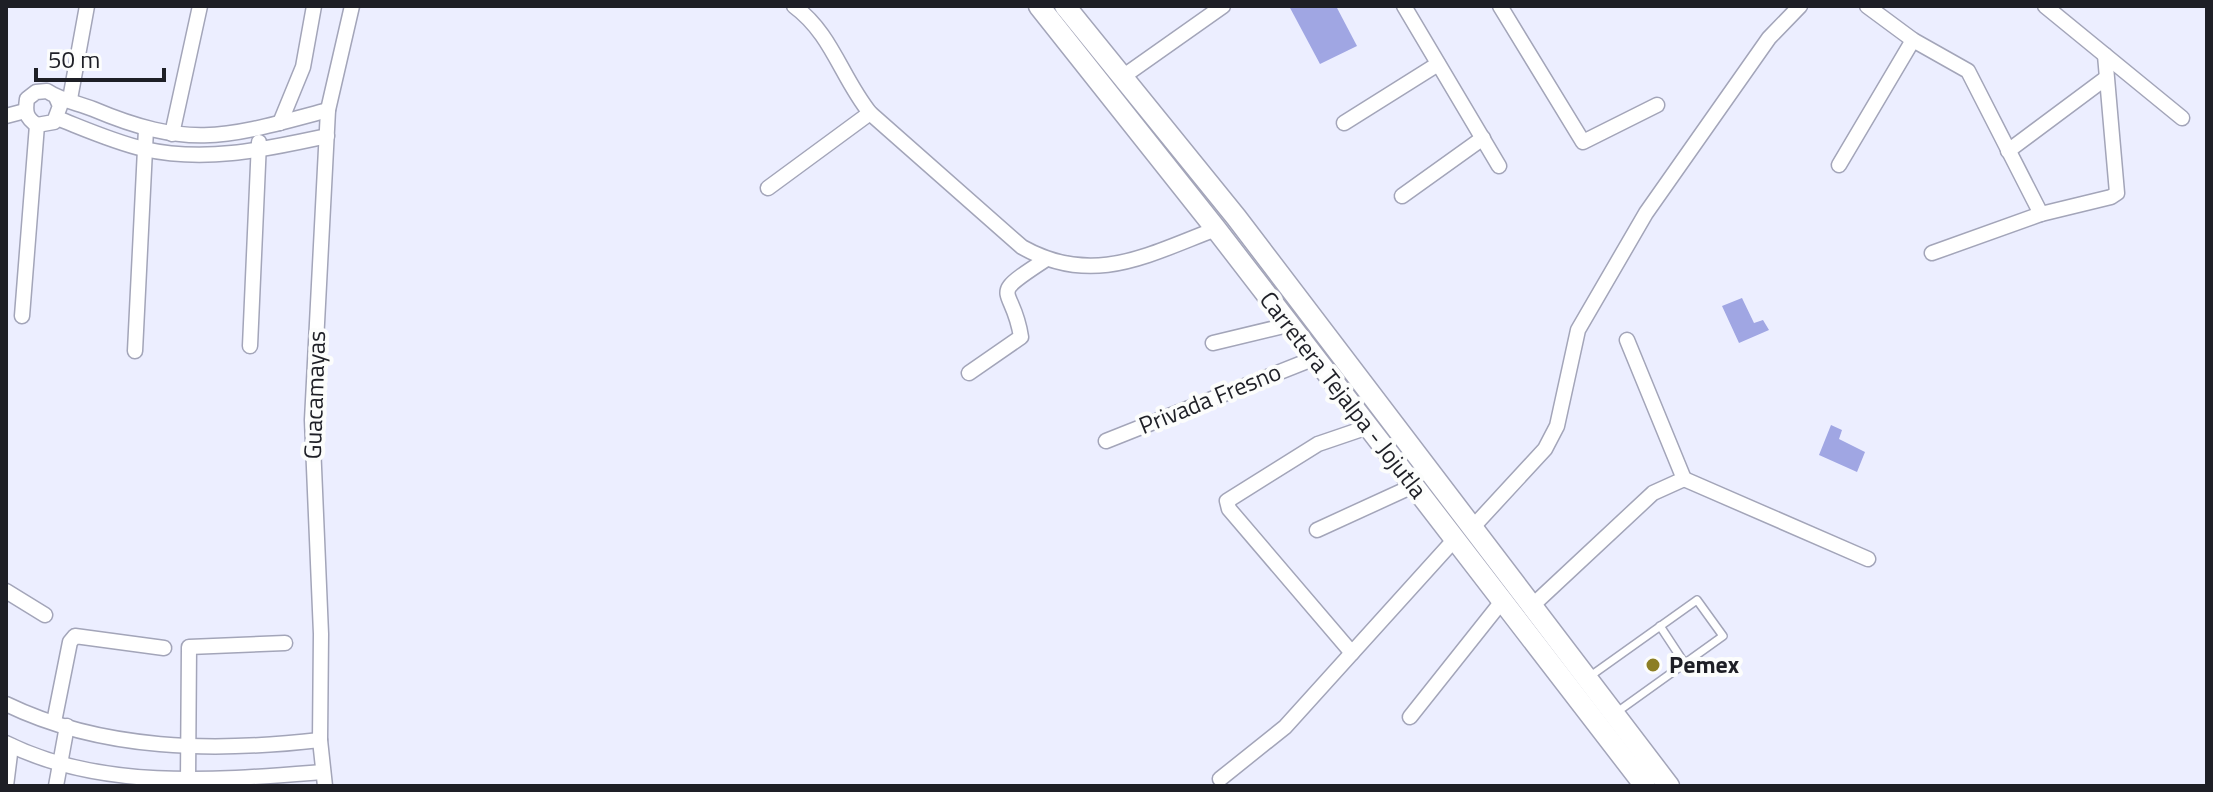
<svg xmlns="http://www.w3.org/2000/svg" width="2213" height="792" viewBox="0 0 2213 792" font-family="'Titillium Web',sans-serif">
<style>
.water{fill:#a0a6e3}
.lines{fill:none;stroke-linecap:round;stroke-linejoin:round}
.lane-casing{stroke:#a3a5b9;stroke-width:10}
.street-casing{stroke:#a3a5b9;stroke-width:17}
.secondary-casing{stroke:#a3a5b9;stroke-width:23}
.lane{stroke:#fff;stroke-width:7}
.street{stroke:#fff;stroke-width:14}
.secondary{stroke:#fff;stroke-width:20}
.poi-dot{fill:#8c7e24;stroke:#fcfdfc;stroke-width:3}
.labels{text-anchor:middle;stroke-width:8;stroke-linejoin:round;paint-order:stroke}
.street-label{font-size:24px;fill:#1e1f26;stroke:#fcfdfc}
.poi-label{font-size:24px;font-weight:bold;fill:#1e1f26;stroke:#fcfdfc;text-anchor:start}
</style>
<rect width="100%" height="100%" fill="#eceeff"/>
<g class="water">
<path d="M1289 6H1336L1357 46 1320 64Z"/>
<path d="M1742 298 1754 323 1763 320 1769 330 1739 343 1722 306Z"/>
<path d="M1831 425 1842 430 1839 439 1865 452 1857 472 1819 455Z"/>
</g>
<g class="lines">
<g class="lane-casing">
<g id="lane">
<path d="M1660 626 1685 664"/>
<path d="M1589 677 1697 600 1723 636 1617 712"/>
</g>
</g>
<g class="street-casing">
<g id="street">
<path d="M794 6C832 34 841 77 870 113L1022 247C1093 287 1147 255 1216 229"/>
<path d="M1404 6 1499 166"/>
<path d="M1500 6 1583 142 1657 105"/>
<path d="M1867 6 1913 40 1968 71 2041 214"/>
<path d="M2045 6 2182 118"/>
<path d="M1121 78 1223 6"/>
<path d="M56 97 60 106 54 122 37 125C26 118 25 112 27 99L36 92 47 91C60 100 78 103 93 109 192 151 230 136 328 110"/>
<path d="M70 99 87 6"/>
<path d="M6 116 25 111"/>
<path d="M57 118C85 129 114 142 144 149 207 163 266 149 327 136"/>
<path d="M280 123 303 67 314 6"/>
<path d="M1344 123 1438 64"/>
<path d="M172 134 200 6"/>
<path d="M2008 151 2106 78"/>
<path d="M1839 165 1913 40"/>
<path d="M768 188 870 113"/>
<path d="M1402 196 1483 138"/>
<path d="M1932 253 2041 214 2111 197 2117 193 2105 55"/>
<path d="M22 316 37 125"/>
<path d="M1213 343 1288 325"/>
<path d="M250 346 259 142"/>
<path d="M135 351 146 129"/>
<path d="M969 373 1021 337C1013 284 985 299 1045 260"/>
<path d="M1106 441 1315 358"/>
<path d="M1684 479 1868 559"/>
<path d="M1473 527 1545 449 1557 426 1578 330 1646 213 1769 38 1800 6"/>
<path d="M1317 530 1413 486"/>
<path d="M6 591 45 615"/>
<path d="M1533 605 1653 493 1684 479 1627 340"/>
<path d="M1352 653 1229 509 1227 501 1318 444 1368 427"/>
<path d="M6 704C103 751 215 752 320 740"/>
<path d="M1410 717 1503 600"/>
<path d="M54 722 70 642 75 636 164 648"/>
<path d="M6 743C102 791 220 780 323 772"/>
<path d="M1220 779 1285 727 1455 539"/>
<path d="M188 781 189 647 285 643"/>
<path d="M6 786 11 746"/>
<path d="M56 786 67 726"/>
<path d="M325 786 320 740 321 634 312 420 328 110 352 6"/>
</g>
</g>
<g class="secondary-casing">
<g id="secondary">
<path d="M1039 6 1216 229 1645 786"/>
<path d="M1065 6 1236 217 1669 786"/>
</g>
</g>
<use href="#lane" class="lane"/>
<use href="#street" class="street"/>
<use href="#secondary" class="secondary"/>
</g>
<circle class="poi-dot" cx="1653" cy="665" r="8"/>
<g class="labels">
<g class="street-label">
<text transform="translate(315 395) rotate(-88)" y="8">Guacamayas</text>
<text transform="translate(1343 395) rotate(52)" y="8">Carretera Tejalpa - Jojutla</text>
<text transform="translate(1210 399) rotate(-22)" y="8">Privada Fresno</text>
</g>
<g class="poi-label">
<text x="1669" y="673">Pemex</text>
</g>
</g>
<rect width="2213" height="792" fill="none" stroke="#1e1f26" stroke-width="16"/>
<path d="M36 68v12h128v-12" fill="none" stroke="#1e1f26" stroke-width="4"/>
<text x="48" y="68" font-size="24" fill="#1e1f26" stroke="#fcfdfc" stroke-width="6" paint-order="stroke">50 m</text>
</svg>
